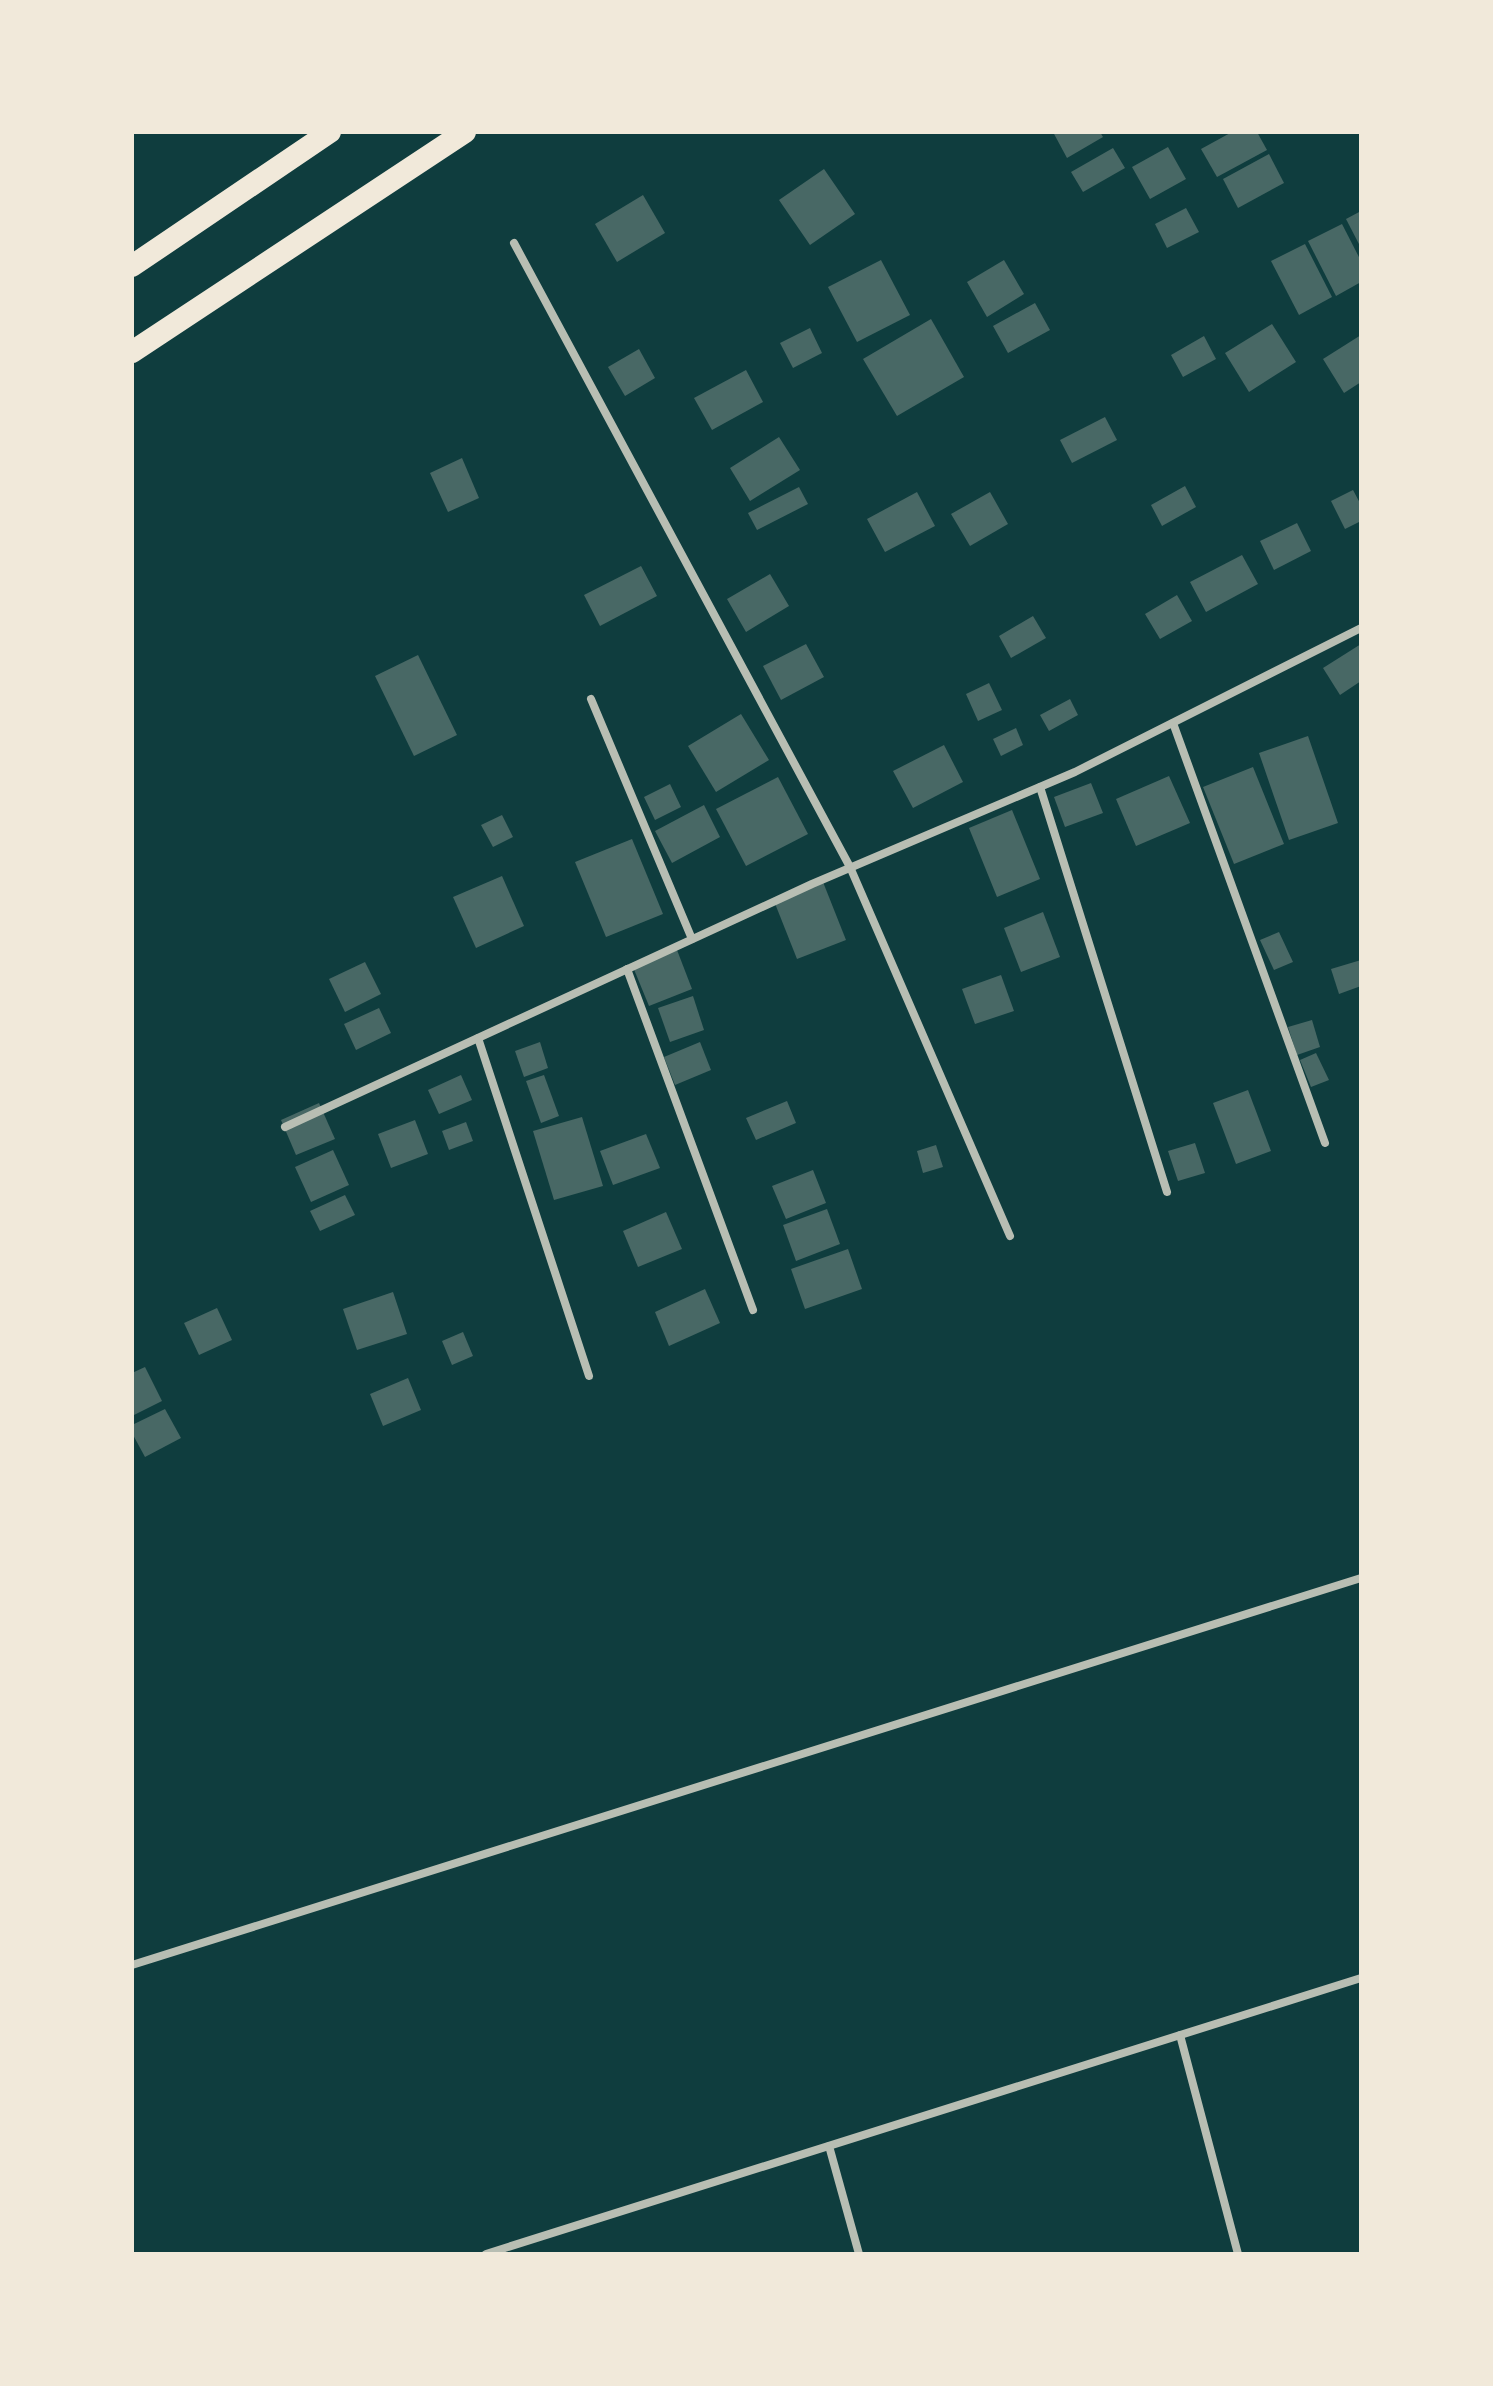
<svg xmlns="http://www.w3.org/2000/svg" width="1493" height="2386" viewBox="0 0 1493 2386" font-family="Arial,sans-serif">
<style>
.building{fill:#486865}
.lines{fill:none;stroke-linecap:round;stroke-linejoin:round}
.minor{stroke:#b8beb3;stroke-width:8}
.trunk{stroke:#f1e9da;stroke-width:22}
</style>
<rect width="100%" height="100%" fill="#0f3d3e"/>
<g class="building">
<path d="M1053 132H1100L1103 137 1067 158Z"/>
<path d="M1232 132H1257L1267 150 1217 177 1201 149Z"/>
<path d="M1168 147 1186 179 1150 199 1132 167Z"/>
<path d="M1113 148 1125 168 1083 192 1071 172Z"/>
<path d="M1269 154 1284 183 1238 208 1223 179Z"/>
<path d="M824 169 855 214 810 245 779 200Z"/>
<path d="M643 195 665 233 617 262 595 224Z"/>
<path d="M1186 208 1199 232 1167 248 1155 224Z"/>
<path d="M1361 211V248L1346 219Z"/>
<path d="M1342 224 1361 261V282L1336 296 1308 241Z"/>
<path d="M1305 244 1332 297 1299 315 1271 261Z"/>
<path d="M881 260 910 315 857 342 828 287Z"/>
<path d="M1004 260 1024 294 987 317 967 282Z"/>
<path d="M1035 303 1050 330 1008 353 993 326Z"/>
<path d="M931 319 964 377 897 416 863 359Z"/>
<path d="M1272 324 1296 362 1249 392 1225 353Z"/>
<path d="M810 328 822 353 793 368 780 343Z"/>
<path d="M1361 335V382L1344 393 1323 359Z"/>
<path d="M1204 336 1216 359 1183 377 1171 355Z"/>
<path d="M639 349 655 378 625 396 608 367Z"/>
<path d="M746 370 763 402 712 430 694 398Z"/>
<path d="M1105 417 1117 440 1072 463 1060 440Z"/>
<path d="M779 437 800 470 750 501 730 468Z"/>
<path d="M462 458 479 498 448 512 430 473Z"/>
<path d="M1185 486 1196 507 1162 526 1151 505Z"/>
<path d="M799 487 808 504 757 530 748 513Z"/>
<path d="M1353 490 1361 505V521L1345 529 1331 501Z"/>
<path d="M917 492 935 526 885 552 867 519Z"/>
<path d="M990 492 1008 524 970 546 951 514Z"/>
<path d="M1297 523 1311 551 1274 570 1260 541Z"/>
<path d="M1242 555 1258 584 1206 612 1190 582Z"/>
<path d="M641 566 657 596 600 626 584 595Z"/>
<path d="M770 574 789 606 746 632 727 599Z"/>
<path d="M1177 595 1192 621 1160 639 1145 614Z"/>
<path d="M1033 616 1046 638 1011 658 999 636Z"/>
<path d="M806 644 824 677 781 700 763 666Z"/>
<path d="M1361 644V681L1340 695 1323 668Z"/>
<path d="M418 655 457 735 414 756 375 676Z"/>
<path d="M989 683 1002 710 978 721 966 694Z"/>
<path d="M1070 699 1078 715 1049 731 1040 715Z"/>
<path d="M741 714 769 760 716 792 688 746Z"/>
<path d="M1016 728 1023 745 1001 756 993 739Z"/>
<path d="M1308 736 1338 823 1289 840 1259 753Z"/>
<path d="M944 745 963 782 913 808 893 771Z"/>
<path d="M1253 767 1284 844 1234 864 1203 787Z"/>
<path d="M1169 776 1190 823 1136 846 1116 799Z"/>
<path d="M778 777 808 834 746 866 716 809Z"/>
<path d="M1091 783 1103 813 1065 827 1054 797Z"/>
<path d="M670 784 681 807 655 820 644 797Z"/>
<path d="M704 805 720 837 672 863 655 831Z"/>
<path d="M1012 810 1040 879 997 897 969 828Z"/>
<path d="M502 815 513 837 493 847 481 825Z"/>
<path d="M632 839 663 914 606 937 575 862Z"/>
<path d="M502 876 524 926 476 948 453 897Z"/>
<path d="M823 882 846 940 797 959 774 901Z"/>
<path d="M1043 912 1060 957 1021 972 1004 928Z"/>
<path d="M1279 932 1293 962 1274 970 1260 940Z"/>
<path d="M677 950 692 989 649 1006 633 967Z"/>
<path d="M1361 960V986L1339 994 1331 969Z"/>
<path d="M365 962 381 994 345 1012 329 979Z"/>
<path d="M1001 975 1014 1011 975 1024 962 989Z"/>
<path d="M693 996 704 1030 670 1042 658 1008Z"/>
<path d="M379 1008 391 1033 356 1050 344 1024Z"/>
<path d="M1312 1020 1320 1047 1297 1055 1288 1027Z"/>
<path d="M540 1042 548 1068 524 1077 515 1051Z"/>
<path d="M700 1042 711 1070 675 1085 664 1057Z"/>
<path d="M1316 1053 1329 1080 1311 1087 1300 1060Z"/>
<path d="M461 1075 472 1100 439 1114 428 1090Z"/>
<path d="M544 1075 559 1116 541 1123 526 1081Z"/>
<path d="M1248 1090 1271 1151 1236 1164 1213 1103Z"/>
<path d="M787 1101 796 1123 756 1140 746 1118Z"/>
<path d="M319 1103 335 1139 296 1155 281 1120Z"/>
<path d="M582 1117 603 1186 554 1200 533 1131Z"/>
<path d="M415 1120 428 1154 391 1168 378 1134Z"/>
<path d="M466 1122 473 1141 449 1150 442 1131Z"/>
<path d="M646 1134 660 1168 613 1185 600 1151Z"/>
<path d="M1195 1143 1205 1173 1178 1181 1168 1151Z"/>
<path d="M936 1145 943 1167 923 1173 917 1151Z"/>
<path d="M333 1150 349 1185 311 1202 295 1167Z"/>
<path d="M813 1170 826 1203 786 1219 772 1186Z"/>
<path d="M345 1195 355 1215 320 1231 310 1211Z"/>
<path d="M827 1209 840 1244 796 1261 783 1225Z"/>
<path d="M666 1212 682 1249 638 1267 623 1231Z"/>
<path d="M848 1249 862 1289 805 1309 791 1269Z"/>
<path d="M705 1289 720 1323 669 1346 655 1312Z"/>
<path d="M393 1292 407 1334 357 1350 343 1309Z"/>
<path d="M217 1308 232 1340 199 1355 184 1323Z"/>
<path d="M463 1332 473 1356 452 1365 442 1341Z"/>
<path d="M145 1367 162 1401 132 1416V1373Z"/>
<path d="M408 1378 421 1410 383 1426 370 1394Z"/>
<path d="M165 1409 181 1438 145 1457 132 1433V1425Z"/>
</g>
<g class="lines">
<g class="minor">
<path d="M514 243 850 867 1010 1236"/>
<path d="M591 699 692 939"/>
<path d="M1173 723 1325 1143"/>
<path d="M1040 787 1167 1192"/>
<path d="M627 969 753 1310"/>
<path d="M478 1038 589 1376"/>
<path d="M285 1127 812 884 1075 772 1361 628"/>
<path d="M132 1965 1361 1578"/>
<path d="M1180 2035 1238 2254"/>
<path d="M829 2146 859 2254"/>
<path d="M486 2254 1361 1978"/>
</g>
<g class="trunk">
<path d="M132 266 330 132"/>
<path d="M132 352 465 132"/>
</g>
</g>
<rect width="1493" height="2386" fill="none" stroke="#f1e9da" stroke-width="268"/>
</svg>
